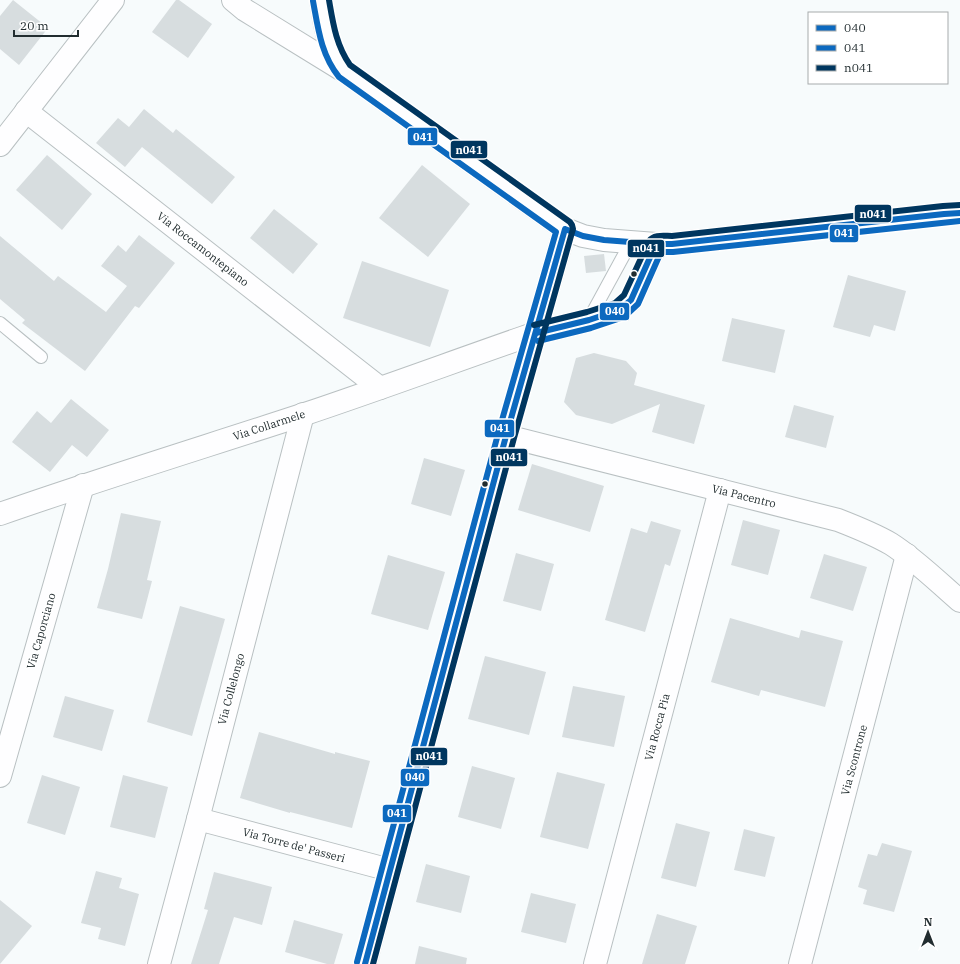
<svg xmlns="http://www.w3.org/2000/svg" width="960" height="964" viewBox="0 0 960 964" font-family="'IBM Plex Serif',serif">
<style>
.building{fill:#d7dddf}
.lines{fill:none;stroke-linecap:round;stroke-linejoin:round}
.service-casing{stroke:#b9c0c2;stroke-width:14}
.minor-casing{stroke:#b9c0c2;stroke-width:24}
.tertiary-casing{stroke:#b9c0c2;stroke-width:24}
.service{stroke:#fefeff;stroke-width:12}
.minor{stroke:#fefeff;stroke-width:22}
.tertiary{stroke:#fefeff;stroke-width:22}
.bus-1-casing{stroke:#fff;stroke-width:9}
.bus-2-casing{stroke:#fff;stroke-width:9}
.bus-3-casing{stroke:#fff;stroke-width:9}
.bus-1{stroke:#0c69bf;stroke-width:6}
.bus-2{stroke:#0c69bf;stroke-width:6}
.bus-3{stroke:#00365f;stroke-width:6}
.bus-dot{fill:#222d30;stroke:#fff;stroke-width:1.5}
.labels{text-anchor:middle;stroke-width:3;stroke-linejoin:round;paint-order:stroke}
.street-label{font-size:11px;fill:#222d30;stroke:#fff}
.line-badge{stroke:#fff;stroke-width:1.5}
.badge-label{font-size:11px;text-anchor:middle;font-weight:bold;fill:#fff}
</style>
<rect width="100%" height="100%" fill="#f7fbfc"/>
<g class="building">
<path d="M13 0 48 28 19 65 0 49V16Z"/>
<path d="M176 0H179L212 24 188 58 152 32Z"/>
<path d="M144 109 173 133 176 129 235 177 212 204 142 147 125 167 96 143 118 118 129 127Z"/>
<path d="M47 155 92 194 62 230 16 190Z"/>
<path d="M422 165 470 204 428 257 379 218Z"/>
<path d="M274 209 318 244 293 274 250 238Z"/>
<path d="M139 235 175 263 139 308 135 306 85 371 22 323 25 320 0 299V236L54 281 58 276 106 312 127 286 101 266 118 245 126 252Z"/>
<path d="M604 254 606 271 586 273 584 256Z"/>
<path d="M362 261 449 290 430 347 343 318Z"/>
<path d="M848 275 906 291 895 331 874 325 870 337 833 327Z"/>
<path d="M732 318 785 330 775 373 722 361Z"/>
<path d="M594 353 626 361 637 373 634 385 705 405 694 444 652 432 660 404 612 424 576 415 564 402 576 358Z"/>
<path d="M71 399 109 430 87 457 72 445 50 472 12 442 37 411 51 423Z"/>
<path d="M794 405 834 416 826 448 785 437Z"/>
<path d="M424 458 465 470 451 516 411 504Z"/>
<path d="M532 464 604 486 590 532 518 510Z"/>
<path d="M121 513 161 521 147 580 152 581 142 619 97 608 108 569Z"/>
<path d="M743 520 780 530 768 575 731 565Z"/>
<path d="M651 521 681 530 670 566 665 564 645 632 605 620 631 528 647 533Z"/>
<path d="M516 553 554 564 541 611 503 601Z"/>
<path d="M824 554 867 567 853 611 810 598Z"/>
<path d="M388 555 445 572 428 630 371 614Z"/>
<path d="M180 606 225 619 192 736 147 722Z"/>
<path d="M730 618 799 638 801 630 843 641 825 707 761 690 759 696 711 682Z"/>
<path d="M485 656 546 672 529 735 468 719Z"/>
<path d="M573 686 625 696 614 747 562 737Z"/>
<path d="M65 696 114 710 102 751 53 737Z"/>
<path d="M259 732 335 754V752L370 761 352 828 290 812V813L240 798Z"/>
<path d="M472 766 515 778 501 829 458 817Z"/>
<path d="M557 772 605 784 588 849 540 837Z"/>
<path d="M42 775 80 787 65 835 27 823Z"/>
<path d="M123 775 168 787 155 838 110 827Z"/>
<path d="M676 823 710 832 696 887 661 878Z"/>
<path d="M744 829 775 837 765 877 734 870Z"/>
<path d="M882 843 912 851 894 912 863 904 867 890 858 887 868 854 877 856Z"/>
<path d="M426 864 470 876 461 913 416 902Z"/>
<path d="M96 871 122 878 119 888 139 894 125 946 98 939 101 928 81 923Z"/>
<path d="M214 872 272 887 262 925 234 917 219 964H191L208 910 204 909Z"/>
<path d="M531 893 576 904 566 943 521 932Z"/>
<path d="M0 900 32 926 0 964Z"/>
<path d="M657 914 697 926 685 964H642Z"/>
<path d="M294 920 343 934 334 964H327L285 952Z"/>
<path d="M419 946 467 958 466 964H415Z"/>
</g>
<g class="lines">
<g class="service-casing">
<g id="service">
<path d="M589 319 631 242"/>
<path d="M0 323 41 357"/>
</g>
</g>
<g class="minor-casing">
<g id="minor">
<path d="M233 0 245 10 344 71 565 229"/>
<path d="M321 0C325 28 328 45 343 70"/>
<path d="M26 111 380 388"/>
<path d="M0 145 113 0"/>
<path d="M506 436 838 520C856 527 874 534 891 544 916 560 938 582 960 601"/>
<path d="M0 514C100 479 201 448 302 415 380 389 458 360 536 333"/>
<path d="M0 776 83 485"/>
<path d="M198 819 390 870"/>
<path d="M159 964 198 819 303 414"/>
<path d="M595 964 720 490"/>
<path d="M800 964 907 555"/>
</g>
</g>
<g class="tertiary-casing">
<g id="tertiary">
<path d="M536 333 589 320 619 310 631 300 656 244"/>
<path d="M365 964 506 436 565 229 583 236 604 240 656 244H672L944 214 960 213"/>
</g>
</g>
<use href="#service" class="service"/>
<use href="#minor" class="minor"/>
<use href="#tertiary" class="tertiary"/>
<g class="bus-1-casing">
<g id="bus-1">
<path d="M536 333 589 320 619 310 631 300 656 244"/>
<path d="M365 964 506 436 565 229 583 236 604 240 656 244H672L944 214 960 213"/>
</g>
</g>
<g class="bus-2-casing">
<g id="bus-2">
<path d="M313 1C318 28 321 55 339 77L556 232 498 434 357 962"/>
<path d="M538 341 591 328 624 317 638 304 661 252H673L960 221"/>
</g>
</g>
<g class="bus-3-casing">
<g id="bus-3">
<path d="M329 0C333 23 336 45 350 65L570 222 572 225 573 229 514 438 373 964"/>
<path d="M534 325 587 312 615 303 624 295 649 241C654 234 664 236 672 236L943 206 960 205"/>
</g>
</g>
<use href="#bus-1" class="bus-1"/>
<use href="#bus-2" class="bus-2"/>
<use href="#bus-3" class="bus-3"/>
</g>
<g class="bus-dot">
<circle cx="634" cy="274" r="3.5"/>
<circle cx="485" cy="484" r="3.5"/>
</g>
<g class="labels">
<g class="street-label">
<text transform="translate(203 249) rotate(38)" y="4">Via Roccamontepiano</text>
<text transform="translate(269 425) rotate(-18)" y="4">Via Collarmele</text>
<text transform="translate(744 496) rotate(14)" y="4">Via Pacentro</text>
<text transform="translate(41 631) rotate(-74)" y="4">Via Caporciano</text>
<text transform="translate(231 689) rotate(-75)" y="4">Via Collelongo</text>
<text transform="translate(657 727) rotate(-75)" y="4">Via Rocca Pia</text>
<text transform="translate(854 760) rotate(-75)" y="4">Via Scontrone</text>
<text transform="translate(294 845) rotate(15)" y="4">Via Torre de' Passeri</text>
</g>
</g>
<g class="line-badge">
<rect x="407" y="127" width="31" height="19" rx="4" fill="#0c69bf"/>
<rect x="450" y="140" width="38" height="19" rx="4" fill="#00365f"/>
<rect x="854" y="204" width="38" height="19" rx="4" fill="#00365f"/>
<rect x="829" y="224" width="30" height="19" rx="4" fill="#0c69bf"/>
<rect x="627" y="239" width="38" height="19" rx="4" fill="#00365f"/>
<rect x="599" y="302" width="31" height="19" rx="4" fill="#0c69bf"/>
<rect x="484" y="419" width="31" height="19" rx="4" fill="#0c69bf"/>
<rect x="490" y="448" width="38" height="19" rx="4" fill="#00365f"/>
<rect x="410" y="747" width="38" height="19" rx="4" fill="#00365f"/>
<rect x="400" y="768" width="30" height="19" rx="4" fill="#0c69bf"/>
<rect x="382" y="804" width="30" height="19" rx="4" fill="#0c69bf"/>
</g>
<g class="badge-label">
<text x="423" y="141">041</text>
<text x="469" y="154">n041</text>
<text x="873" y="218">n041</text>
<text x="844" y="237">041</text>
<text x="646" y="252">n041</text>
<text x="615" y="315">040</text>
<text x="500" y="432">041</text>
<text x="509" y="461">n041</text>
<text x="429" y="760">n041</text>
<text x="415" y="781">040</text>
<text x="397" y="817">041</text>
</g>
<rect x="808" y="12" width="140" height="72" fill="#ffffff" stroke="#a7abac"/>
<rect x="816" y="25" width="20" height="6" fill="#0c69bf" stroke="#a7abac"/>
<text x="844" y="32" font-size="12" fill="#222d30">040</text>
<rect x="816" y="45" width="20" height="6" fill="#0c69bf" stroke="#a7abac"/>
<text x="844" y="52" font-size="12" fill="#222d30">041</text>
<rect x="816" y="65" width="20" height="6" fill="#00365f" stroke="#a7abac"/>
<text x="844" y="72" font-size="12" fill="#222d30">n041</text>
<g transform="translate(928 932)" stroke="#ffffff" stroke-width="3" paint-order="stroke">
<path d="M0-3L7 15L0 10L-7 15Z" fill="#222d30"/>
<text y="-6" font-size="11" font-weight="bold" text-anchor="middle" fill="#222d30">N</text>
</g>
<path d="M14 30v6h64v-6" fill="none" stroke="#222d30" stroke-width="2"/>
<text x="20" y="30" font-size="12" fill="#222d30" stroke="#ffffff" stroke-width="3" paint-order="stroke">20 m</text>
</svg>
